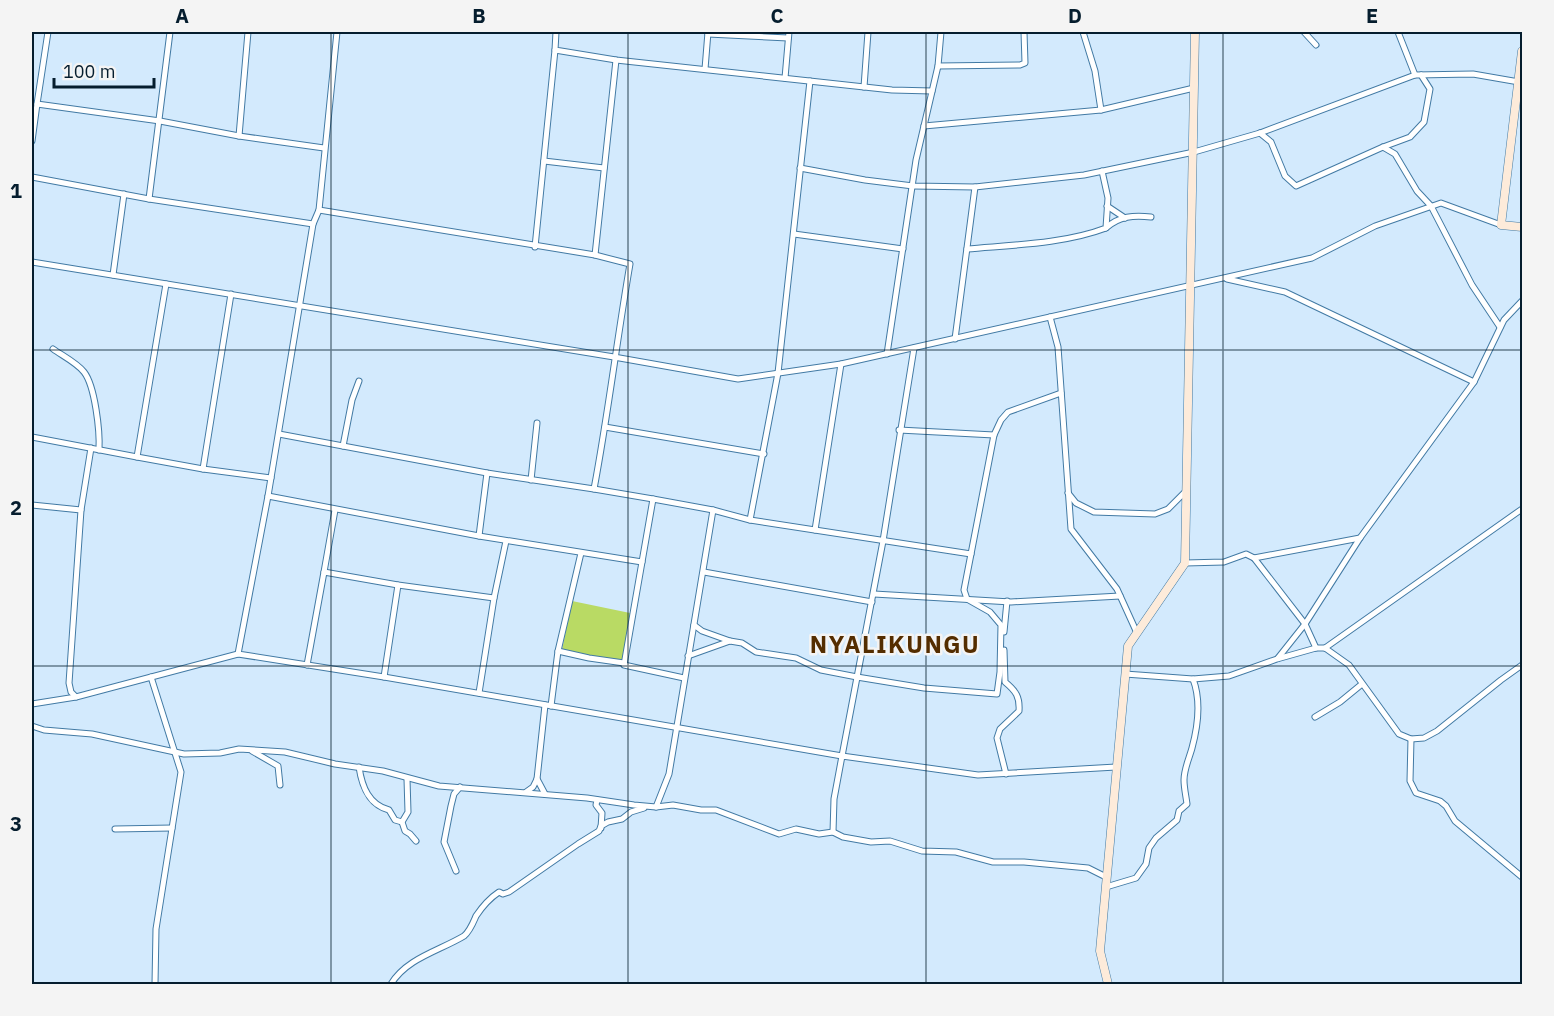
<svg xmlns="http://www.w3.org/2000/svg" width="1554" height="1016" viewBox="0 0 1554 1016" font-family="'IBM Plex Sans',sans-serif">
<style>
.green{fill:#b9da64}
.lines{fill:none;stroke-linecap:round;stroke-linejoin:round}
.street-casing{stroke:#427aa4;stroke-width:7}
.secondary-casing{stroke:#427aa4;stroke-width:9}
.street{stroke:#fff;stroke-width:5}
.secondary{stroke:#fdebda;stroke-width:8}
.grid{fill:none;stroke:#051d2e;stroke-width:1.5;stroke-opacity:0.55}
.labels{text-anchor:middle;stroke-width:5;stroke-linejoin:round;paint-order:stroke}
.district-label{font-size:24px;font-weight:bold;letter-spacing:1.5px;fill:#542d00;stroke:#f4f4f4}
.neatline{fill:none;stroke:#051d2e;stroke-width:2}
.grid-label{font-size:20px;text-anchor:middle;font-weight:bold;fill:#051d2e}
</style>
<rect width="100%" height="100%" fill="#d3eafd"/>
<path class="green" d="M572 601 630 613 624 663 562 650Z"/>
<g class="lines">
<g class="street-casing">
<g id="street">
<path d="M48 32 37 104 160 121 239 136 324 148"/>
<path d="M337 32 319 210 313 224 268 496 238 654 384 677 842 756 883 541 914 348"/>
<path d="M556 32 555 50 616 60 892 90 932 91"/>
<path d="M1083 32 1095 71 1101 110"/>
<path d="M1304 32 1316 45"/>
<path d="M1398 32 1415 75"/>
<path d="M708 34 788 38"/>
<path d="M938 66 1020 65 1025 63 1024 32"/>
<path d="M705 69 708 32"/>
<path d="M785 78 789 32"/>
<path d="M864 87 868 32"/>
<path d="M924 126 1101 110 1194 88"/>
<path d="M1260 133 1271 142 1285 176 1296 186 1383 147 1410 137 1424 122 1430 89 1421 75"/>
<path d="M239 136 248 32"/>
<path d="M32 141 37 104"/>
<path d="M1383 147 1395 154 1417 191 1431 206 1472 285 1500 327"/>
<path d="M544 161 604 168"/>
<path d="M800 168 865 180 913 186 975 187 1084 175 1194 152 1260 133 1415 75 1473 74 1519 82"/>
<path d="M32 177 149 199 313 224"/>
<path d="M149 199 170 32"/>
<path d="M1107 206 1125 218"/>
<path d="M1106 228C1119 216 1134 215 1151 217"/>
<path d="M794 234 903 249"/>
<path d="M535 247 555 50"/>
<path d="M967 249C1011 245 1064 244 1106 228L1108 198 1102 171"/>
<path d="M595 255 616 60"/>
<path d="M32 262 614 357 738 379 841 364 1312 258 1375 226 1441 203 1501 225"/>
<path d="M113 275 124 194"/>
<path d="M1227 279 1285 292 1474 382"/>
<path d="M166 284 137 457 203 469"/>
<path d="M231 294 203 469 271 478"/>
<path d="M1050 317 1058 347 1071 529 1117 589 1137 633"/>
<path d="M955 339 975 187"/>
<path d="M53 349C63 356 77 363 84 372 95 386 100 431 99 450"/>
<path d="M887 354 916 160 938 66 941 32"/>
<path d="M605 427 764 454"/>
<path d="M899 430 994 435"/>
<path d="M279 434 487 473 594 489C608 415 617 339 630 264L595 255 319 210"/>
<path d="M32 437 137 457"/>
<path d="M343 446 352 400 359 381"/>
<path d="M531 480 537 423"/>
<path d="M594 489 653 499"/>
<path d="M1068 493 1076 503 1094 512 1155 514 1168 509 1186 491"/>
<path d="M268 496 479 536 487 473"/>
<path d="M32 505 81 510 91 448"/>
<path d="M81 510 69 683 71 692 76 697 238 654"/>
<path d="M750 520 778 373 810 81"/>
<path d="M815 530 841 364"/>
<path d="M479 536 642 562 653 499 713 510"/>
<path d="M1254 558 1360 538"/>
<path d="M642 562 624 665 684 678"/>
<path d="M1185 563 1224 562 1246 554 1254 558 1305 624 1316 648"/>
<path d="M324 572 335 510"/>
<path d="M704 572 872 602"/>
<path d="M874 594 1011 602 1120 596"/>
<path d="M694 625 702 631 730 641"/>
<path d="M1004 632 1007 601"/>
<path d="M1325 648 1522 509"/>
<path d="M1004 650 1005 682C1016 691 1020 697 1019 711L1000 729 997 738 1006 774"/>
<path d="M558 651 589 658 624 663"/>
<path d="M688 656 730 641 742 643 756 652 796 658 821 670 857 677 924 688 997 694 1000 672 1001 625 990 612 967 599 964 590 971 554"/>
<path d="M1278 658 1305 624 1360 538 1474 382 1504 320 1522 301"/>
<path d="M307 665 324 572 398 585 494 598"/>
<path d="M1125 674 1193 679 1229 676 1277 659 1316 648H1325L1349 665 1399 734 1411 739 1424 738 1437 731 1501 680 1522 665"/>
<path d="M151 677 181 772 156 929 155 984"/>
<path d="M384 677 398 585"/>
<path d="M479 693 494 598 506 541"/>
<path d="M32 704 76 697"/>
<path d="M551 706 558 651 581 553"/>
<path d="M1315 717 1340 702 1362 684"/>
<path d="M32 726 44 730 92 734 184 754 220 753 239 749 285 752 335 764 383 771 439 786 587 798 634 805 656 807 673 805 701 810H716L779 834 796 829 819 834 833 832 843 837 871 842 890 841 922 851 956 852 993 862H1024L1088 868 1106 877"/>
<path d="M1411 739 1410 781 1416 793 1440 801 1446 806 1455 821 1522 877"/>
<path d="M252 751 278 766 280 785"/>
<path d="M359 767C362 787 369 805 389 810L395 820 402 822"/>
<path d="M407 779 408 812 402 822 405 831 410 834 416 841"/>
<path d="M537 779 545 794"/>
<path d="M526 792 533 787 537 779 545 705"/>
<path d="M597 800 596 805 602 813 601 828"/>
<path d="M656 807 669 774 713 510 750 520 971 554 994 435 1001 420 1008 412 1061 393"/>
<path d="M115 829 172 828"/>
<path d="M833 832 834 799 842 756 978 775 1116 767"/>
<path d="M456 871 444 842 451 806 454 794 460 787"/>
<path d="M1106 887 1136 878 1146 864 1149 848 1156 838 1177 820 1179 811 1187 804C1186 796 1184 788 1184 780 1184 769 1189 759 1192 748 1198 726 1201 700 1193 679"/>
<path d="M391 984C407 958 439 951 464 936 470 931 473 923 476 916 482 907 490 898 499 892L503 894 509 892 578 844 599 831 601 826 608 822 622 819 631 812 644 808"/>
</g>
</g>
<g class="secondary-casing">
<g id="secondary">
<path d="M1522 51 1501 225 1522 227"/>
<path d="M1108 984 1100 951 1128 646 1185 563 1195 32"/>
</g>
</g>
<use href="#street" class="street"/>
<use href="#secondary" class="secondary"/>
</g>
<path class="grid" d="M331 32V984M628 32V984M926 32V984M1223 32V984M32 350H1522M32 666H1522"/>
<g class="labels">
<g class="district-label">
<text x="895" y="653">NYALIKUNGU</text>
</g>
</g>
<rect width="1554" height="1016" fill="none" stroke="#f4f4f4" stroke-width="66"/>
<path d="M54 78v9h100v-9" fill="none" stroke="#051d2e" stroke-width="3"/>
<text x="63" y="78" font-size="18" fill="#051d2e" stroke="#f4f4f4" stroke-width="4.5" paint-order="stroke">100 m</text>
<rect x="33" y="33" width="1488" height="950" class="neatline"/>
<g class="grid-label">
<text x="182" y="23">A</text>
<text x="479" y="23">B</text>
<text x="777" y="23">C</text>
<text x="1075" y="23">D</text>
<text x="1372" y="23">E</text>
<text x="16" y="198">1</text>
<text x="16" y="515">2</text>
<text x="16" y="831">3</text>
</g>
</svg>
